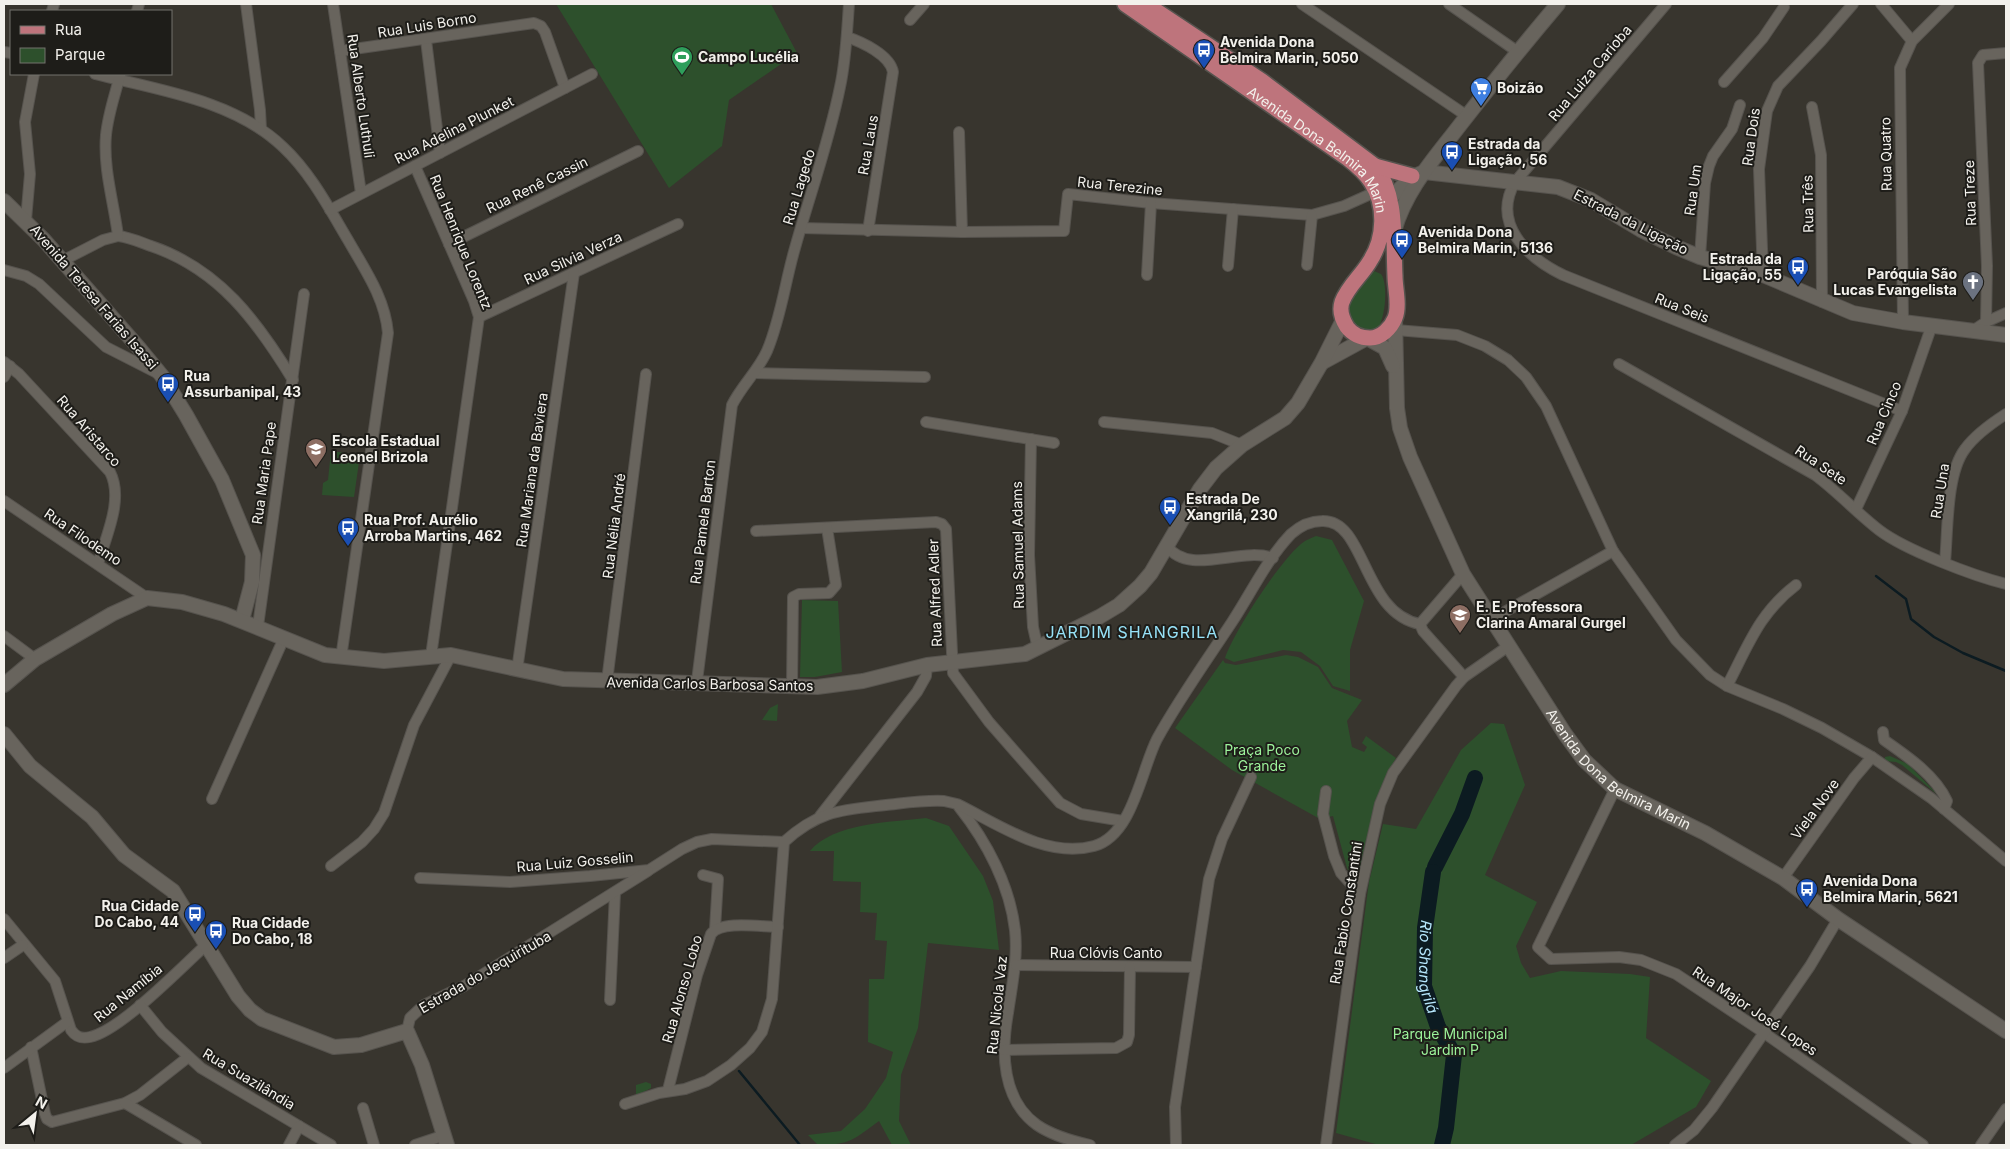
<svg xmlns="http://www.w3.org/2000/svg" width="2010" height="1149" viewBox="0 0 2010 1149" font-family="Inter,sans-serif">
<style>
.green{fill:#2d502c}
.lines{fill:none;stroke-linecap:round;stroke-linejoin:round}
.stream{stroke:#0c1b21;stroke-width:2.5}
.river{stroke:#0c1b21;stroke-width:16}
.street-casing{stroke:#56534e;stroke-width:12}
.secondary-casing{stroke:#56534e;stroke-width:16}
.primary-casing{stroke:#56534e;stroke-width:18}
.street{stroke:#68645d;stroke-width:10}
.secondary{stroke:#68645d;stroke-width:14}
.primary{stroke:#be747c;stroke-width:15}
.labels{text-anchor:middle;stroke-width:4;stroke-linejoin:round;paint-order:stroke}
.street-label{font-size:14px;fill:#f3f1ec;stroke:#1e1d19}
.poi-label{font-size:14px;font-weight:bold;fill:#f3f1ec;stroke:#1e1d19;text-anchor:start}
.park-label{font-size:14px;fill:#9cf29a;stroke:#1e1d19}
.water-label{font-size:15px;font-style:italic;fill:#b6e7fc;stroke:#1e1d19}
.quarter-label{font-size:16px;letter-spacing:1px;fill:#97e2f8;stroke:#1e1d19}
</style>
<rect width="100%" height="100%" fill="#38352e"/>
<g class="green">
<path d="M556 4H771L797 53 729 100 722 146 669 188Z"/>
<path d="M1374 271 1381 274C1389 285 1385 323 1375 333L1353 332 1343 305 1369 273Z"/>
<path d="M331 451 360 455 354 497 322 495 323 483 328 480Z"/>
<path d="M1316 536 1332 540 1364 601 1350 650V691L1333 686 1320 666 1301 652 1283 650 1234 662 1225 658C1233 633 1283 555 1305 541 1308 539 1312 538 1316 536Z"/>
<path d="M802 600 838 601 842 672 815 677H800Z"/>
<path d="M1286 655 1298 657 1318 667 1332 688 1362 700 1347 721 1352 747 1364 752 1367 747 1362 743 1366 736 1396 758 1386 776 1359 883H1355L1347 868 1333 816 1320 819 1232 770 1175 728 1223 660 1225 663 1236 665Z"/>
<path d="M778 704 777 721 762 720 770 708Z"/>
<path d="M1491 723 1504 724 1525 785 1485 875 1537 902 1516 946 1521 963 1530 978 1561 971 1630 974 1650 977 1646 1038 1711 1081 1696 1107 1631 1145H1379L1336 1133 1369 882 1383 824 1416 829 1461 750Z"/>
<path d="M1890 756 1908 764 1940 797 1902 765 1896 762 1885 761V757Z"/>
<path d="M926 818 949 826 983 876 993 901 999 950 928 943 918 1028 901 1075 899 1121 911 1145H892L879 1121C854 1139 851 1145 818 1145L808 1135 841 1131 865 1109 886 1078 893 1052 868 1042 869 979H884L887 941 875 940 877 913 860 912 861 882 833 881 834 851H810C833 823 891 822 926 818Z"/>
<path d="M646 1082 651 1084V1088L636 1096V1085Z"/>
</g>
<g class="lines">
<g class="stream">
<path d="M1876 576 1906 599 1911 619 1934 637 1963 653 2006 671"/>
<path d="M739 1071 800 1145"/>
</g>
<g class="river">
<path d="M1435 867 1462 814 1475 778"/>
<path id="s1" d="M1433 872 1425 928 1424 986 1438 1027 1454 1055 1446 1128 1442 1145"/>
</g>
<g class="street-casing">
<g id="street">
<path d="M246 4 260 110 261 129"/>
<path d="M333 4 361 193"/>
<path d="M1302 4 1467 116"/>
<path d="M1449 4 1518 52"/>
<path d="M1666 4 1515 182C1491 224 1528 258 1563 275L1902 411"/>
<path d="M1881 4 1912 41"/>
<path d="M52 11 54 4"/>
<path d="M137 11 139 4"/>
<path d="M910 20 924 4"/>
<path d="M847 37C862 42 890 55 893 72L868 231"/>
<path d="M426 40 440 153"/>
<path d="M340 51 534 23 541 26 545 32 565 88"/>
<path d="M4 52 11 53"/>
<path d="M95 74C158 90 234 100 283 147 310 172 329 208 348 240 365 270 385 298 388 333L341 658"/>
<path d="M1724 82 1763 38 1784 7"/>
<path d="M1812 107 1821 155 1822 302"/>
<path d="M959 132 962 232"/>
<path d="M415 166 474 301 479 317 431 656"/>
<path d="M330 210 592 74"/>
<path d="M26 220 30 174 25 122 34 74"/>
<path d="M801 228 962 232 1064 231 1068 194 1151 203 1312 215 1344 206 1375 192"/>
<path d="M118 236C129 237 140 242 151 246 219 269 257 321 293 380"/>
<path d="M449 244 638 151"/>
<path d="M1700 257 1705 183 1709 166 1713 156 1732 129 1740 105"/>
<path d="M62 261 103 240 118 236C114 203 103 169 106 135 108 114 115 95 120 75"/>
<path d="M1307 265 1312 215"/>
<path d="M1228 266 1233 209"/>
<path d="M4 270 26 276 39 284 106 347 157 373"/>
<path d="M1147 275 1151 203"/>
<path d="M1763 275 1759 169 1767 111 1778 86 1821 41 1853 4"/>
<path d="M479 317 678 224"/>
<path d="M1903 322 1900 68 1912 41 1949 4"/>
<path d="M1986 322 2006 313"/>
<path d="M1396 330 1457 335 1485 346 1508 360 1526 377 1546 406 1613 551 1676 640 1710 675 1727 686 1783 709 1822 728 1872 757 1931 798 2006 861"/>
<path d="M1974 330 1986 322 1987 266 1978 63 1983 55 2006 53"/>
<path d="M4 362 19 374 110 472C124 499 106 536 98 564"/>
<path d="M1619 364 1815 475C1838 492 1857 513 1879 530 1905 550 1974 576 2006 584"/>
<path d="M755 373 925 377"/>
<path d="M4 377 10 366"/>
<path d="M926 422 1054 443"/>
<path d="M1104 422 1212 433 1242 445"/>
<path d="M1031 439 1029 555 1033 627 1038 649"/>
<path d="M4 501 147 598"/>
<path d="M1856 509 1902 411 1932 325"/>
<path d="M756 531 936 522 942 524 946 529 953 673 989 722 1060 803 1081 814 1123 821"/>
<path d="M1167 546C1189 577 1241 546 1273 558"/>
<path d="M1945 562C1948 531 1946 474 1965 449 1975 435 1992 423 2006 414"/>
<path d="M1463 574 1420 624 1423 631 1464 677"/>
<path d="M1492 619 1613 551"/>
<path d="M258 626 304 294"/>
<path d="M4 636 35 659"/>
<path d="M517 670 574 273"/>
<path d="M607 681 646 374"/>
<path d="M697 681 732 405C742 385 758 371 767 351 781 318 785 282 795 248 810 194 829 142 840 87 846 60 847 31 849 4"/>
<path d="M1727 686C1748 646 1759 613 1796 585"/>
<path d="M792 687 793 597 799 594 829 593 836 585 827 528"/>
<path d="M1883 732 1884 740C1907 756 1935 775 1947 801L1944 809"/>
<path d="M1615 789 1538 947 1551 959 1619 957 1641 960 1676 974 1763 1032 1923 1145"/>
<path d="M1326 791 1323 814 1334 856 1341 873 1360 894"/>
<path d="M212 799 284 638"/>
<path d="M959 807C987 842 1010 886 1015 930 1018 959 1012 985 1008 1013 1001 1052 1002 1100 1037 1125 1053 1136 1072 1141 1090 1145"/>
<path d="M820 816 917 692 926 676 927 665"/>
<path d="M331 866 362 842 374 829 384 813 414 725 451 655"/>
<path d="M703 875 718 879 715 929"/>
<path d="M420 878 510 882 590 876 649 870 682 849 697 842 712 839 784 842"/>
<path d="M1783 878 1854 778 1872 757"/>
<path d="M4 919 55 981 71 1030C76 1037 81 1039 90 1037 120 1031 182 967 207 944"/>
<path d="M4 958 23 945"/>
<path d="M1016 965 1196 967"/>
<path d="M610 1000 615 893"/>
<path d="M140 1005 162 1032 201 1068 331 1145"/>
<path d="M407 1031 410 1018 424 1005 464 986 648 871"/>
<path d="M31 1047 45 1114 47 1119 52 1122 125 1103 140 1095 187 1058"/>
<path d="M1004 1050 1116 1048 1127 1042 1129 1035 1130 967"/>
<path d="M4 1068 67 1022"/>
<path d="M668 1090 697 975 711 934C721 920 762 927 778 927"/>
<path d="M125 1103 196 1145"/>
<path d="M625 1104 659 1093 685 1089 707 1081 731 1065 750 1048 762 1032 772 999 784 842C819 810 842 810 886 805 905 803 924 800 944 801L957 804C998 824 1046 859 1094 846 1133 835 1141 770 1157 739 1179 699 1207 660 1232 622 1251 593 1267 559 1291 534 1300 526 1310 521 1322 521 1366 519 1362 613 1420 624"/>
<path d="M363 1108 374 1145"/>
<path d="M289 1145 299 1126"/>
<path d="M415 1145 445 1135"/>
<path d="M1176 1145 1175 1107 1209 879 1222 839 1251 777"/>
<path d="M1326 1145 1360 894 1380 804 1393 773 1456 686 1464 677 1510 645"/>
<path d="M1675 1145 1694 1130 1712 1108 1810 966 1838 919"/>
<path d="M1981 1145 2006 1109"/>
</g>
</g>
<g class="secondary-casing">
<g id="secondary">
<path d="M4 201 44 240 139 348 162 376 186 415 222 480 253 555 252 582 242 620"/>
<path d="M1380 202C1399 196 1403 179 1424 172L1558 187 1591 200 1641 230 1676 247 1700 257 1763 275 1853 313 1903 322 2006 335"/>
<path d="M1394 231C1406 189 1434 159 1460 125 1492 84 1525 43 1558 4"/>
<path id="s2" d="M1395 318 1397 408 1400 428 1410 457 1463 574 1565 734 1584 760 1615 789 1705 833 1783 878 1838 919 2006 1031"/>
<path d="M1323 362 1367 338 1385 348 1393 366"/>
<path d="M4 685 35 659 112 614 147 598 182 602 224 614 325 655 384 661 451 655 563 679 817 687 863 681 927 665 1025 654 1099 617 1119 605 1140 586 1151 573 1200 489 1216 468 1242 445 1285 418 1298 403 1322 362 1343 320"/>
<path d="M4 734 30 766 92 817 124 855 173 891 238 996 250 1010 262 1019 334 1047 361 1045 407 1031 422 1065 447 1145"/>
</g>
</g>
<g class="primary-casing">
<g id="primary">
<path id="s3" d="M1125 4 1347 158C1356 165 1365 172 1371 182 1386 205 1385 238 1370 261 1362 275 1348 286 1342 302 1339 311 1342 319 1347 327 1352 334 1361 338 1370 338 1381 338 1391 328 1395 318 1400 306 1395 288 1395 276 1393 240 1398 196 1375 166L1262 81 1146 4"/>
<path d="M1375 166 1412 176"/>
</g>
</g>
<use href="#street" class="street"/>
<use href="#secondary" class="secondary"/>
<use href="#primary" class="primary"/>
</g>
<defs>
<g id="bus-pin" transform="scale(1.125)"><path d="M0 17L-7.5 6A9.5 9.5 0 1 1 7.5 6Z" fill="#1a4fb4" stroke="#1e1d19"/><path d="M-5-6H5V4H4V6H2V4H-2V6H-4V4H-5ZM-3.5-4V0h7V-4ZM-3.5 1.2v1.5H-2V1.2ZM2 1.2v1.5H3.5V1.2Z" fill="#fff"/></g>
<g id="stadium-pin" transform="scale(1.125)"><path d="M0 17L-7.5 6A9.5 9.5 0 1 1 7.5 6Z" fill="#2e9e5b" stroke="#1e1d19"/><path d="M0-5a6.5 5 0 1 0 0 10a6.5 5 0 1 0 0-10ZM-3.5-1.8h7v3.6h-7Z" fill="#fff"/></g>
<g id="supermarket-pin" transform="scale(1.125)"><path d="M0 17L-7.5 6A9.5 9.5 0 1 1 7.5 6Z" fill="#3f7fe0" stroke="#1e1d19"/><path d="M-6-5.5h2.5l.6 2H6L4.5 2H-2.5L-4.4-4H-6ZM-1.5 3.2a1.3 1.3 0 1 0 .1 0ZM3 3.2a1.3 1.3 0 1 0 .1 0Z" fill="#fff"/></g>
<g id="church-pin" transform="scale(1.125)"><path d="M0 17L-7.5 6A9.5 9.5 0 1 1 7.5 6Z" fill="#6b7280" stroke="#1e1d19"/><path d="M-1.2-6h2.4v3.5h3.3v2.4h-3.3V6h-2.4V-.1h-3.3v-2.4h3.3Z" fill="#fff"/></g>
<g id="school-pin" transform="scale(1.125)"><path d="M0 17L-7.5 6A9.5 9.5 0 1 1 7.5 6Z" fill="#8d6e63" stroke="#1e1d19"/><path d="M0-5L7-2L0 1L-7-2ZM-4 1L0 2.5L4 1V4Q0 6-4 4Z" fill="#fff"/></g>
</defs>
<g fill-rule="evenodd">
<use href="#bus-pin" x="1204" y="50"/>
<use href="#stadium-pin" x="682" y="57"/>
<use href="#supermarket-pin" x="1481" y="88"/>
<use href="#bus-pin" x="1452" y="152"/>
<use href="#bus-pin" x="1402" y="240"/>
<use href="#bus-pin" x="1798" y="267"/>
<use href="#church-pin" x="1973" y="282"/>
<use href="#bus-pin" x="168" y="384"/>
<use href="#school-pin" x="316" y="449"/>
<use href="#bus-pin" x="1170" y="507"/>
<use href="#bus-pin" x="348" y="528"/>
<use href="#school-pin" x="1460" y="615"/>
<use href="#bus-pin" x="1807" y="889"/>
<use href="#bus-pin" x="195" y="914"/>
<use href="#bus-pin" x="216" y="931"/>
</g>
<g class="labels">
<g class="street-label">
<text transform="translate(427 25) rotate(-9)" y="5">Rua Luis Borno</text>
<text transform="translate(1590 73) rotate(-50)" y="5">Rua Luiza Carioba</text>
<text transform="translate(361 96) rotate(82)" y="5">Rua Alberto Luthuli</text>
<text transform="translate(454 130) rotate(-27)" y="5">Rua Adelina Plunket</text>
<text transform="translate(1751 137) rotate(-82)" y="5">Rua Dois</text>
<text transform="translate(868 145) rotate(-80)" y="5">Rua Laus</text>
<text dy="5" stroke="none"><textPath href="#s3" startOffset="244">Avenida Dona Belmira Marin</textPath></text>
<text transform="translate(1886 154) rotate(-91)" y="5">Rua Quatro</text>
<text transform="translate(537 185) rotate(-26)" y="5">Rua Renê Cassin</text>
<text transform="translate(1120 186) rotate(6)" y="5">Rua Terezine</text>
<text transform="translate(799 187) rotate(-73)" y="5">Rua Lagedo</text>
<text transform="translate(1693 190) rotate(-82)" y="5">Rua Um</text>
<text transform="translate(1970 193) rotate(-92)" y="5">Rua Treze</text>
<text transform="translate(1808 204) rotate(-91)" y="5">Rua Três</text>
<text transform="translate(1631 222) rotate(27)" y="5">Estrada da Ligação</text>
<text transform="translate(461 242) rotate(68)" y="5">Rua Henrique Lorentz</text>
<text transform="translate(573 258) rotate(-25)" y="5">Rua Silvia Verza</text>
<text transform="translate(94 297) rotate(49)" y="5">Avenida Teresa Farias Isassi</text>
<text transform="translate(1682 308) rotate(22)" y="5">Rua Seis</text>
<text transform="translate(1884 413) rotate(-67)" y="5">Rua Cinco</text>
<text transform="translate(89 431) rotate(49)" y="5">Rua Aristarco</text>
<text transform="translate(1821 465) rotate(34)" y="5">Rua Sete</text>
<text transform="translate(532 470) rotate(-82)" y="5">Rua Mariana da Baviera</text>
<text transform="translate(264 473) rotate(-82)" y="5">Rua Maria Pape</text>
<text transform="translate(1940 491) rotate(-81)" y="5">Rua Una</text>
<text transform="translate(703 522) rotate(-83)" y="5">Rua Pamela Barton</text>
<text transform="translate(614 526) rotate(-83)" y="5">Rua Nélia André</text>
<text transform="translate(83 537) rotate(34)" y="5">Rua Filodemo</text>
<text transform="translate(1018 545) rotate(-91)" y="5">Rua Samuel Adams</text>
<text transform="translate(935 593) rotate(-92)" y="5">Rua Alfred Adler</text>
<text transform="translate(710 684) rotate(1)" y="5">Avenida Carlos Barbosa Santos</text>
<text dy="5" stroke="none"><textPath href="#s2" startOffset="524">Avenida Dona Belmira Marin</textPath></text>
<text transform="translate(1815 809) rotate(-54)" y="5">Viela Nove</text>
<text transform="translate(575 862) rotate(-5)" y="5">Rua Luiz Gosselin</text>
<text transform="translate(1346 913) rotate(-81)" y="5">Rua Fabio Constantini</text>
<text x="1106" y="958">Rua Clóvis Canto</text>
<text transform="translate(485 972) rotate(-30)" y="5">Estrada do Jequirituba</text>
<text transform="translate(682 989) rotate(-74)" y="5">Rua Alonso Lobo</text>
<text transform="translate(128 993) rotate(-39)" y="5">Rua Namíbia</text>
<text transform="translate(997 1005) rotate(-84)" y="5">Rua Nicola Vaz</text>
<text transform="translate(1755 1011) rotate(34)" y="5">Rua Major José Lopes</text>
<text transform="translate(249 1079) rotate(31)" y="5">Rua Suazilândia</text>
</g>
<g class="poi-label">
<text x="1220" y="47">Avenida Dona<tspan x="1220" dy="16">Belmira Marin, 5050</tspan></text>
<text x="698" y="62">Campo Lucélia</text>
<text x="1497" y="93">Boizão</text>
<text x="1468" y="149">Estrada da<tspan x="1468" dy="16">Ligação, 56</tspan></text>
<text x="1418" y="237">Avenida Dona<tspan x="1418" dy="16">Belmira Marin, 5136</tspan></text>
<text x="1782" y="264" text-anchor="end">Estrada da<tspan x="1782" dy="16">Ligação, 55</tspan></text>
<text x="1957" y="279" text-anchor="end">Paróquia São<tspan x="1957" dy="16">Lucas Evangelista</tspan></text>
<text x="184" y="381">Rua<tspan x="184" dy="16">Assurbanipal, 43</tspan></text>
<text x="332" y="446">Escola Estadual<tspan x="332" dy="16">Leonel Brizola</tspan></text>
<text x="1186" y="504">Estrada De<tspan x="1186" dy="16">Xangrilá, 230</tspan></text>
<text x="364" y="525">Rua Prof. Aurélio<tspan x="364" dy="16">Arroba Martins, 462</tspan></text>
<text x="1476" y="612">E. E. Professora<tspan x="1476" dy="16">Clarina Amaral Gurgel</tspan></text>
<text x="1823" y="886">Avenida Dona<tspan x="1823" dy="16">Belmira Marin, 5621</tspan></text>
<text x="179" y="911" text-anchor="end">Rua Cidade<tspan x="179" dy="16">Do Cabo, 44</tspan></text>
<text x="232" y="928">Rua Cidade<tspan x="232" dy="16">Do Cabo, 18</tspan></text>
</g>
<g class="park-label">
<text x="1262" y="755">Praça Poco<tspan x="1262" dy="16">Grande</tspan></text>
<text x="1450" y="1039">Parque Municipal<tspan x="1450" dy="16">Jardim P</tspan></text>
</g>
<g class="water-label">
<text dy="5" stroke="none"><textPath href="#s1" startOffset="96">Rio Shangrilá</textPath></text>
</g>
<g class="quarter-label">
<text x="1132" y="638">JARDIM SHANGRILA</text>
</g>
</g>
<rect width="2010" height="1149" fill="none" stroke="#f3f1ec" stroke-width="10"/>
<rect x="10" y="10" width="162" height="65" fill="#1e1d19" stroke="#73726d"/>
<rect x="20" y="26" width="25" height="8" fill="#be747c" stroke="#73726d"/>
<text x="55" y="35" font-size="15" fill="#f3f1ec">Rua</text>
<rect x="20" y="48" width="25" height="15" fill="#2d502c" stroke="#73726d"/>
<text x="55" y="60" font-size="15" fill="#f3f1ec">Parque</text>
<g transform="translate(35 1114) rotate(29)" stroke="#1e1d19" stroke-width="4" paint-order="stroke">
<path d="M0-4L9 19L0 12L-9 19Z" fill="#f3f1ec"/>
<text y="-8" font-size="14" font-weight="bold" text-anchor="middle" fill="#f3f1ec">N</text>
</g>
</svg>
